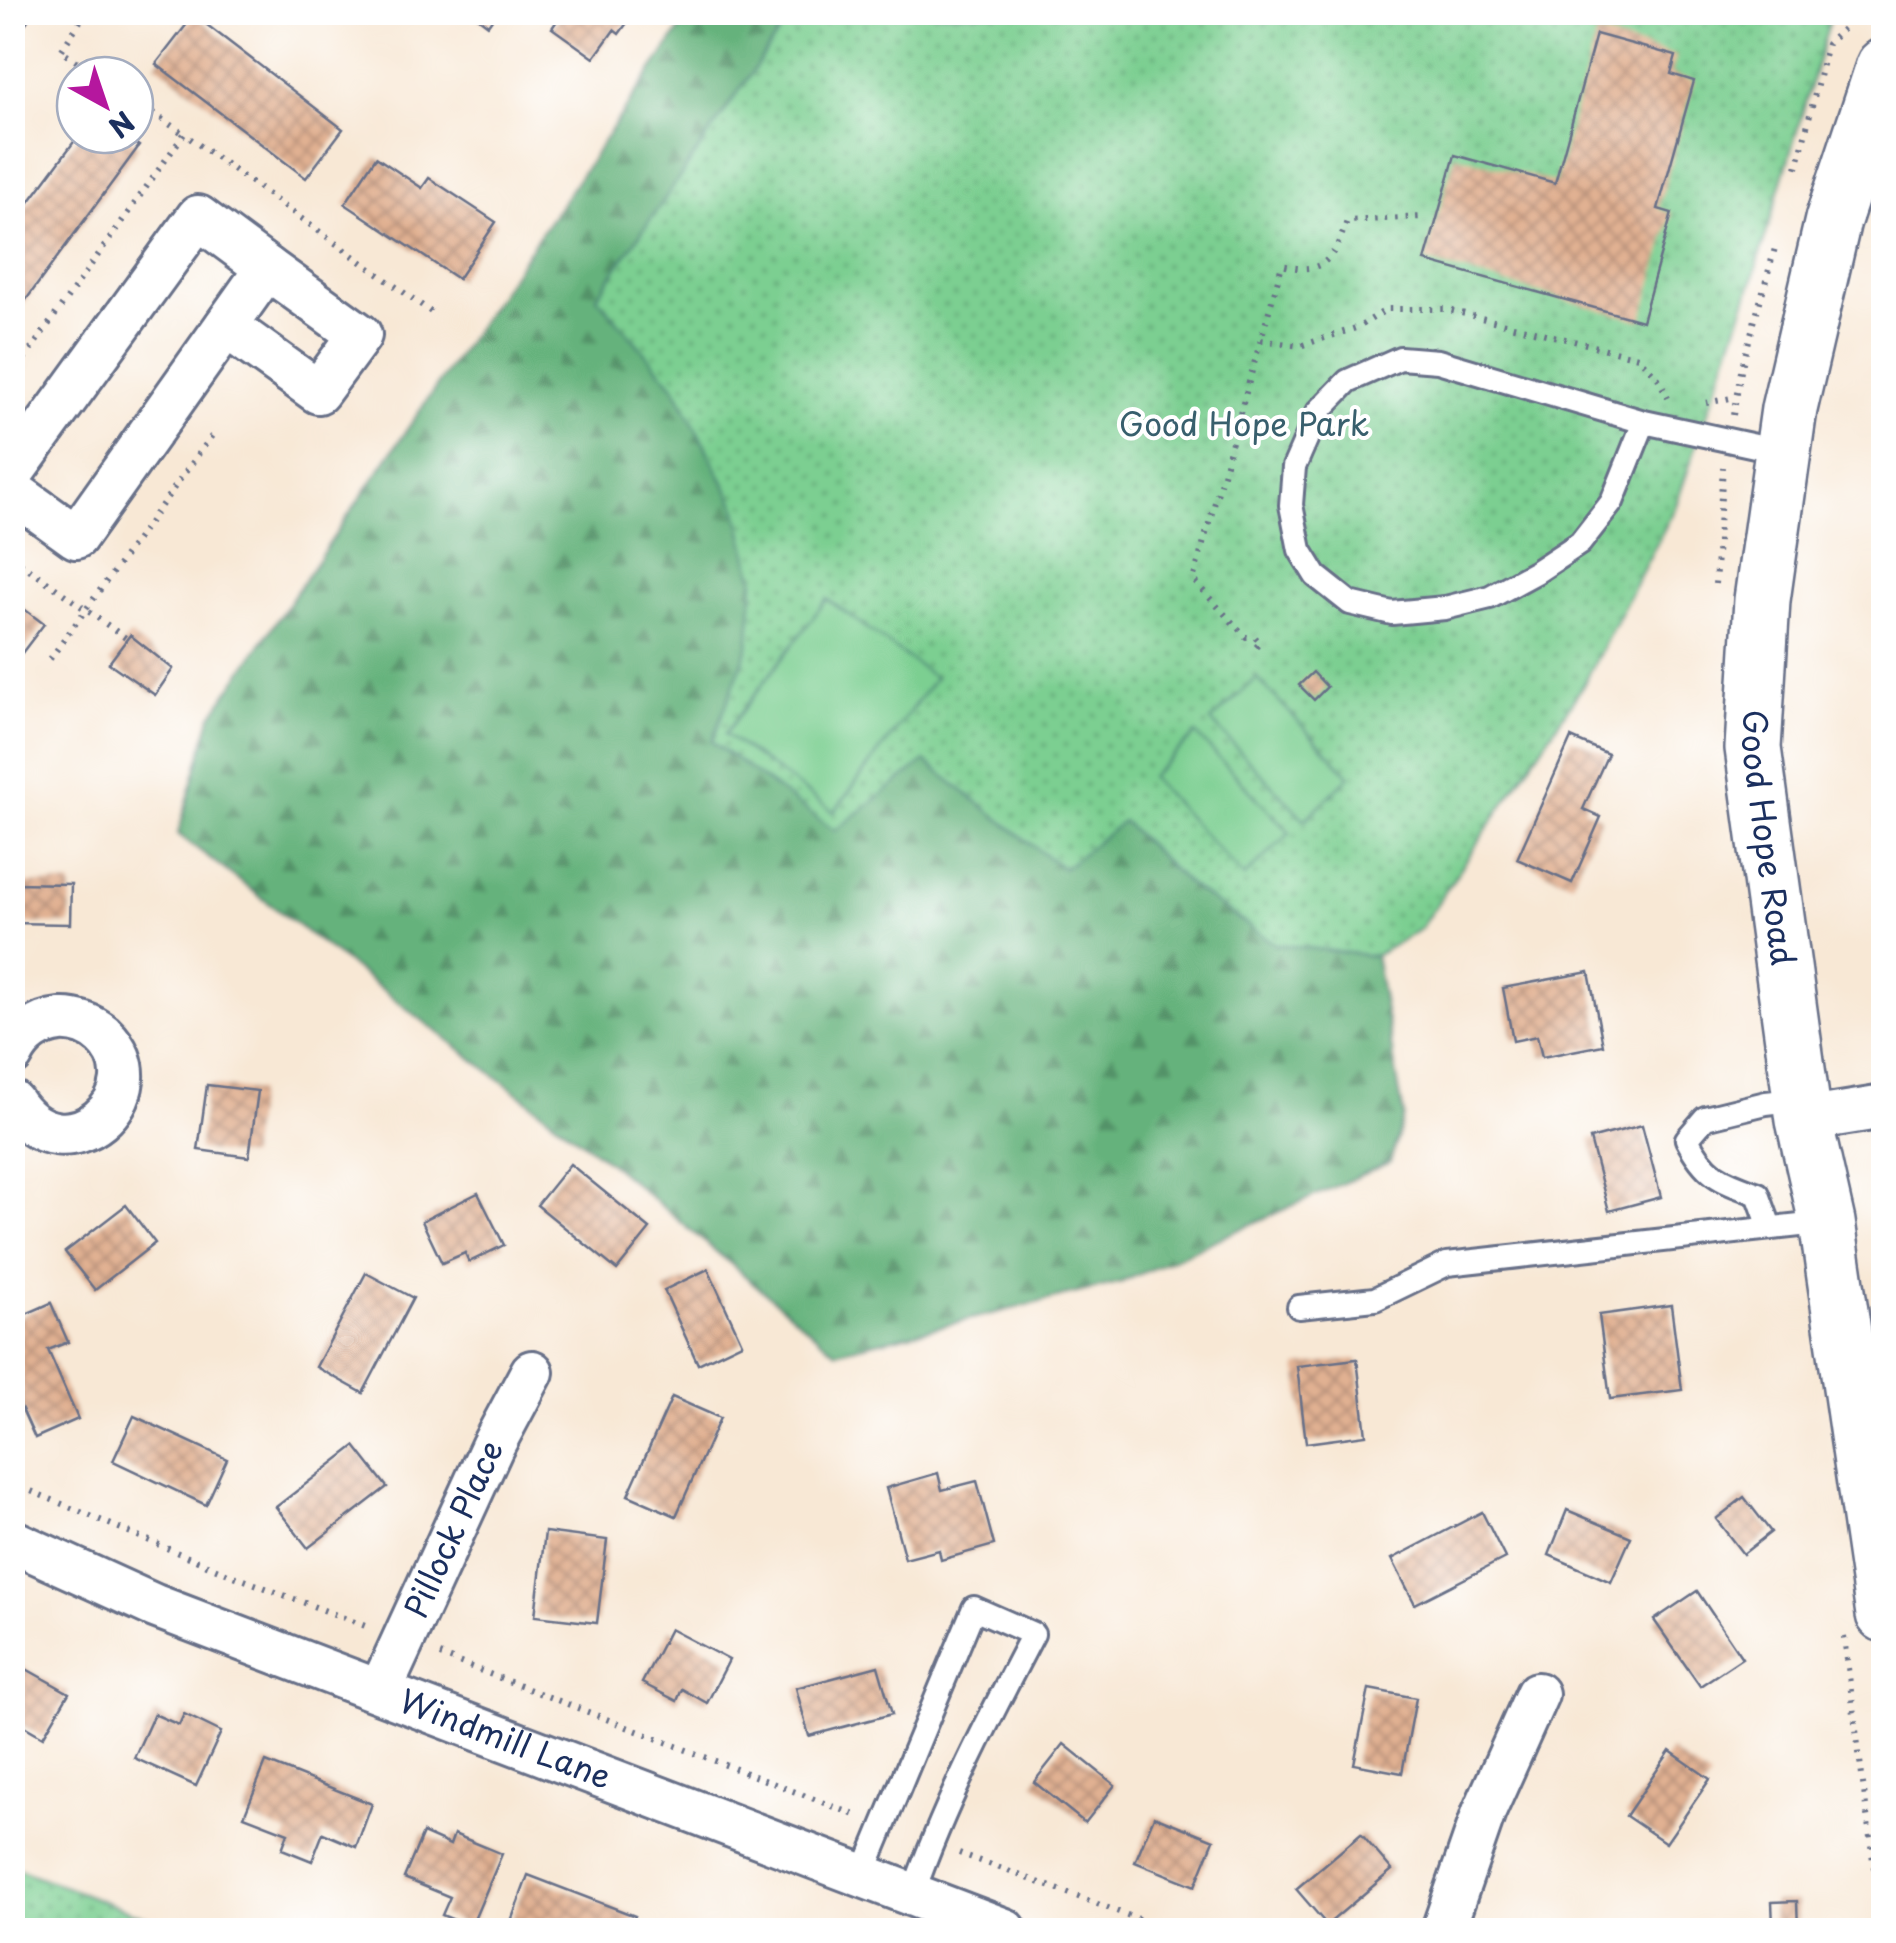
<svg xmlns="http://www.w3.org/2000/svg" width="1896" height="1943" viewBox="0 0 1896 1943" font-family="'Playpen Sans',sans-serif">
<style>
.forest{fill:url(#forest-firs);stroke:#40706c;stroke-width:2.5}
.park{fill:url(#park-dots);stroke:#4c7f78;stroke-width:2.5}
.garden{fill:#7ccf91;stroke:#4c7f78;stroke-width:2.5}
.building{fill:url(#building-cross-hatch)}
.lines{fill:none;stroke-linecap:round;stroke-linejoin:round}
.lane-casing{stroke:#687088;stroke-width:28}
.street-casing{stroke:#687088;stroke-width:48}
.secondary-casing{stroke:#687088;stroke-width:60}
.path{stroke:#687088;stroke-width:6;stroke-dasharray:2.5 8;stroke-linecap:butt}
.lane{stroke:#fff;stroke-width:22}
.street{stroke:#fff;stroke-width:42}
.secondary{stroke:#fff;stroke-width:55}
.labels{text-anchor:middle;stroke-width:8;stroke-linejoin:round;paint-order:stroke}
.park-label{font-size:32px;fill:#385f6d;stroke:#fff}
.street-label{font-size:32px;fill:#1b2f5e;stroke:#fff}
</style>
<defs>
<pattern id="forest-firs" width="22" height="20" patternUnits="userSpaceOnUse" patternTransform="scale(2.5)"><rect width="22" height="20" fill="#65b27b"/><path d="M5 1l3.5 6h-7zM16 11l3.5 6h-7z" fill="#529168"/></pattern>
<pattern id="park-dots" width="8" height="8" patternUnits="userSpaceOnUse" patternTransform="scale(2.5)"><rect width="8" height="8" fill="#7ccf91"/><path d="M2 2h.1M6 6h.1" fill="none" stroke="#65a87a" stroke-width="1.8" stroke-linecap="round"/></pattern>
<pattern id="building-cross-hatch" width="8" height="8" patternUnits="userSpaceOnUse" patternTransform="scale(2.5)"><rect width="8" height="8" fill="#e1b192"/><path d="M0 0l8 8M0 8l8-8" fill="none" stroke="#b6907a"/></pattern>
</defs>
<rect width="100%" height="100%" fill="#fff"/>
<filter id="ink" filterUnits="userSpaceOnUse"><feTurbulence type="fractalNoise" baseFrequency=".01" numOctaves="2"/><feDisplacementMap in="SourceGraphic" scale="20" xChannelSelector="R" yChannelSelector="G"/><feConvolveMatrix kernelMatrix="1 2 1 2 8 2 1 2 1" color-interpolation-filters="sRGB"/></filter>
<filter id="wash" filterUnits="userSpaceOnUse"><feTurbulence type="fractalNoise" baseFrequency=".0048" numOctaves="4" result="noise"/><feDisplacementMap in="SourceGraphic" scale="40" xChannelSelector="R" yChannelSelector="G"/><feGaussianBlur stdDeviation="2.25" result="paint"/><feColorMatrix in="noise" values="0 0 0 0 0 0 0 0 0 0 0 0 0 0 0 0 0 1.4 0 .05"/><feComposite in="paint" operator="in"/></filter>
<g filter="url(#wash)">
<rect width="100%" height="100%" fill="#f8e8d5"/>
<path class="forest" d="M691 13H793L597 297 674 386 736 506 754 581 748 648 712 742 925 761 1063 868 1122 820 1189 885 1275 944 1375 956 1404 1116 1390 1162 1122 1282 836 1352 615 1167 178 834 211 717Z"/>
<g class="park">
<path d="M793 13H1832L1748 295 1675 508 1582 687 1420 929 1375 956 1275 944 1189 885 1123 821 1063 869 925 761 835 831 712 742 748 648 754 581 736 506 674 386 597 297Z"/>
<path d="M12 1867H13L179 1930H13Z"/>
</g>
<g class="garden">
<path d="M827 599 935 678 834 812 725 734Z"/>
<path d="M1257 678 1350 776 1305 820 1211 721Z"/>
<path d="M1196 734 1290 833 1244 877 1150 777Z"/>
</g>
<g id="blocks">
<g class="building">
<path d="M12 12H34L12 42Z"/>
<path d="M471 12H497L488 25Z"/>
<path d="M563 12H635L619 34 614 30 594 58 552 28Z"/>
<path d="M194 15 343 129 306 178 156 64Z"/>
<path d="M1596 34 1676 56 1671 74 1694 81 1658 209 1672 213 1642 321 1425 261 1455 155 1555 183Z"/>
<path d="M79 135H124L139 146 12 319V225Z"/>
<path d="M376 157 422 188 429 178 496 222 458 279 345 204Z"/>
<path d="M12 600 44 624 12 666Z"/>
<path d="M130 635 173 669 155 695 109 663Z"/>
<path d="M1313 672 1327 687 1314 700 1299 685Z"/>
<path d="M1879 727H1884V840H1875Z"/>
<path d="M1571 738 1608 754 1583 809 1601 817 1572 883 1517 859Z"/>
<path d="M12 883 71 884 70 924 12 923Z"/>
<path d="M1589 972 1603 1045 1542 1057 1537 1036 1513 1041 1503 988Z"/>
<path d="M207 1085 258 1091 249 1157 198 1150Z"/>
<path d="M1642 1125 1661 1197 1609 1211 1590 1139Z"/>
<path d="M570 1164 650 1229 617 1270 537 1205Z"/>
<path d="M478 1193 504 1245 469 1262 465 1253 442 1263 422 1221Z"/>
<path d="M126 1205 155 1243 95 1290 65 1252Z"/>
<path d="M708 1269 742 1343 698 1364 664 1290Z"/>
<path d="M366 1273 413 1298 363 1393 316 1367Z"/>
<path d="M51 1303 68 1342 48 1350 78 1419 35 1438 12 1387V1320Z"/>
<path d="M1671 1305 1682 1390 1610 1399 1599 1315Z"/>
<path d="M1357 1359 1366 1435 1306 1443 1297 1366Z"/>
<path d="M672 1397 720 1418 676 1516 628 1495Z"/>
<path d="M134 1416 227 1459 206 1505 113 1461Z"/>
<path d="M355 1446 387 1487 308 1548 276 1507Z"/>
<path d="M938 1473 942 1490 977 1481 994 1545 941 1560 939 1550 905 1559 886 1488Z"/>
<path d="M1744 1497 1771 1532 1743 1554 1716 1519Z"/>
<path d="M1567 1510 1631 1537 1611 1582 1549 1555Z"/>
<path d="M1482 1512 1505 1558 1415 1604 1392 1559Z"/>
<path d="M545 1532 607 1540 597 1623 535 1616Z"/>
<path d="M1697 1591 1742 1658 1700 1686 1654 1620Z"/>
<path d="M670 1629 729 1660 707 1703 682 1689 677 1701 642 1683Z"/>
<path d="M12 1661 69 1693 43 1737 12 1719Z"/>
<path d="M878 1666 892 1714 809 1736 796 1688Z"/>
<path d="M1369 1689 1416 1698 1402 1773 1354 1764Z"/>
<path d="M154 1714 179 1725 184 1714 221 1732 196 1786 134 1758Z"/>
<path d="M1064 1744 1115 1785 1085 1823 1034 1782Z"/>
<path d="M1670 1751 1710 1779 1666 1843 1626 1816Z"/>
<path d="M266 1762 372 1804 356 1847 323 1833 312 1861 282 1849 288 1833 244 1816Z"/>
<path d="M1154 1816 1214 1840 1195 1886 1135 1862Z"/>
<path d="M423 1833 450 1845 454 1834 502 1854 471 1927 442 1915 450 1897 404 1878Z"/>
<path d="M1361 1834 1392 1870 1327 1925 1296 1889Z"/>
<path d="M528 1875 635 1916 629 1930H527L510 1924Z"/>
<path d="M1797 1901 1798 1930H1742V1927L1773 1926 1772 1902Z"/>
</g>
</g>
</g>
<g filter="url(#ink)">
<use href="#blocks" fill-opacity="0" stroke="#687088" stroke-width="2.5"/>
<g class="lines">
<g class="lane-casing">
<g id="lane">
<path d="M1644 422 1612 502 1580 543 1536 572 1490 597 1445 608 1392 613 1350 603 1316 576 1300 550 1291 505 1294 467 1318 412 1348 381 1400 358 1438 361 1644 422 1783 452"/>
<path d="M1770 1227 1758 1194C1720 1180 1706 1176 1687 1139L1705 1118 1766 1103 1802 1099"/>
<path d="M1299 1307 1375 1299 1447 1264 1827 1222"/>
<path d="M862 1877 974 1608 1033 1634C988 1720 944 1805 912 1896"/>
</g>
</g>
<g class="street-casing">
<g id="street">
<path d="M226 326 318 392 360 335 267 268"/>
<path d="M12 473 198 217 267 268 76 537 12 491"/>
<path d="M12 1054C21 1035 39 1022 60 1020 75 1019 91 1025 103 1035 164 1092 64 1182 12 1102"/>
<path d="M1804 1120 1884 1107"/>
<path id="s1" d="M12 1541 155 1606 1005 1930"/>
<path id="s2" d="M380 1691 492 1447 532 1372"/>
<path d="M1443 1930 1484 1812 1537 1694"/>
</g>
</g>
<g class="secondary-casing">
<g id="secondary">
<path id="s3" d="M1884 66 1833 220 1789 409 1762 600 1753 748 1804 1120 1827 1222 1884 1614"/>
</g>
</g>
<g class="path">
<path d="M86 12 61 51 97 75"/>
<path d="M135 101 184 134"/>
<path d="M1797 168 1827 44 1843 29 1852 12"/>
<path d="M1261 340 1300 346 1359 327 1387 309H1445L1638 357 1658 378 1668 398"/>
<path d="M12 376 184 134 431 312"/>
<path d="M1706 403 1736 397"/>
<path d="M1733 415 1742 366 1775 248"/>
<path d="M12 557 127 639"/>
<path d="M1715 584 1723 467"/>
<path d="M1256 647 1260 643 1255 637H1246L1193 580 1282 265C1324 276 1334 258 1347 221L1421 217"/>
<path d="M50 659 216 430"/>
<path d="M12 1483 226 1573 368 1627"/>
<path d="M1844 1637 1882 1930"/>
<path d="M440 1655 858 1816"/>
<path d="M959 1853 1168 1930"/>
</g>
<use href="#lane" class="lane"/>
<use href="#street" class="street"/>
<use href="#secondary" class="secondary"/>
</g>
</g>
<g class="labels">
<g class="park-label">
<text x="1244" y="436">Good Hope Park</text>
</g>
<g class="street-label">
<text dy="11" stroke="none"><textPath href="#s3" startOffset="788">Good Hope Road</textPath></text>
<text dy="11" stroke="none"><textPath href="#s2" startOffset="178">Pillock Place</textPath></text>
<text dy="11" stroke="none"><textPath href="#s1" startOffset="532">Windmill Lane</textPath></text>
</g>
</g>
<rect width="1896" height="1943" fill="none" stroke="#fff" stroke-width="50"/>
<g transform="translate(105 105) rotate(140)"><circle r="48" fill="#ffffff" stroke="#a4acbf" stroke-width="2.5"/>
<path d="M0-8L18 38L0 25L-18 38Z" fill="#b5179e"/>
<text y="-15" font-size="28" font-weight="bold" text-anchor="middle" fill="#1b2f5e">N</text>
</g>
</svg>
